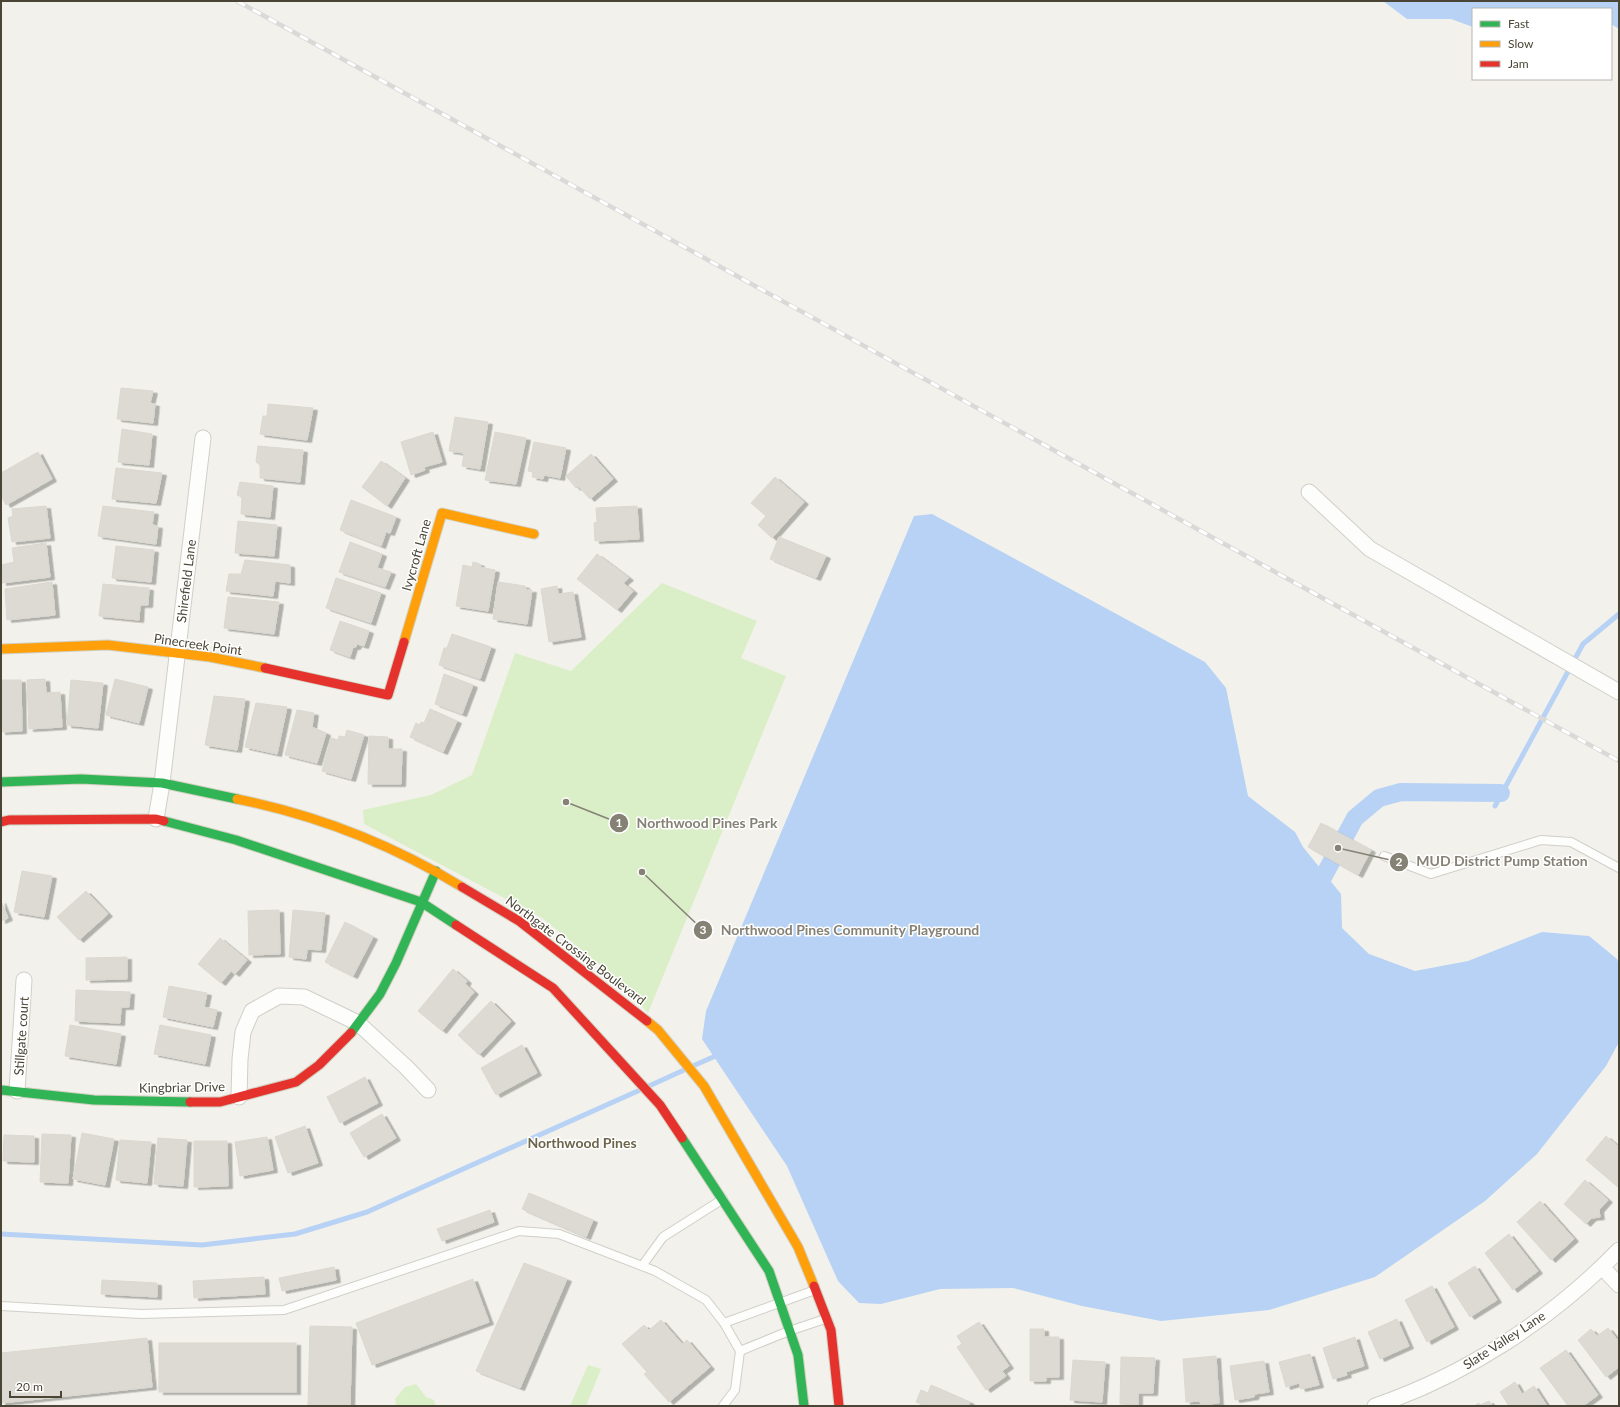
<svg xmlns="http://www.w3.org/2000/svg" width="1620" height="1407" viewBox="0 0 1620 1407" font-family="Lato,sans-serif">
<style>
.green{fill:#daefc8}
.water{fill:#b7d2f4}
.lines{fill:none;stroke-linecap:round;stroke-linejoin:round}
.stream{stroke:#b7d2f4;stroke-width:5}
.canal{stroke:#b7d2f4;stroke-width:18}
.building{fill:#dcdad3;stroke:#dbd8d0;filter:url(#shadow)}
.lane-casing{stroke:#d0cfc8;stroke-width:10}
.street-casing{stroke:#d0cfc8;stroke-width:17}
.fast-casing{stroke:#d2d0c1;stroke-width:11}
.slow-casing{stroke:#d2d0c1;stroke-width:11}
.jam-casing{stroke:#d2d0c1;stroke-width:11}
.lane{stroke:#fdfdfc;stroke-width:8}
.street{stroke:#fdfdfc;stroke-width:15}
.fast{stroke:#30b455;stroke-width:9}
.slow{stroke:#ff9f0a;stroke-width:9}
.jam{stroke:#e5322d;stroke-width:9}
.rail-casing{stroke:#d9d9d8;stroke-width:4.5}
.rail{stroke:#fff;stroke-width:3;stroke-dasharray:9;stroke-linecap:butt}
.labels{text-anchor:middle;stroke-width:3;stroke-linejoin:round;paint-order:stroke}
.street-label{font-size:13px;fill:#4a4535;stroke:#fff}
.neighbourhood-label{font-size:14px;font-weight:bold;fill:#6e654b;stroke:#fff}
.leader{fill:none;stroke:#858175;stroke-width:1.5}
.callout-dot{fill:#858175;stroke:#fff;stroke-width:1.5}
.mark-label{font-size:12px;text-anchor:middle;font-weight:bold;fill:#fff}
.callout-label{font-size:14px;text-anchor:middle;font-weight:bold;fill:#858175;stroke:#fff;stroke-width:3;stroke-linejoin:round;paint-order:stroke}
</style>
<defs>
<filter id="shadow"><feDropShadow dx="4.5" dy="2.5" stdDeviation="0" flood-color="#0004"/></filter>
</defs>
<rect width="100%" height="100%" fill="#f2f1eb"/>
<g class="green">
<path d="M662 583 757 621 741 658 786 676 648 1013 613 975 542 918 364 824 363 810 431 795 472 775 515 653 571 671Z"/>
<path d="M588 1365 601 1369 586 1406H570Z"/>
<path d="M416 1384 426 1397 434 1400 435 1405 396 1406 395 1399 405 1387Z"/>
</g>
<g class="water">
<path d="M1383 1H1619V29L1611 24V9H1473V27L1451 19H1407Z"/>
<path d="M932 514 1205 662 1226 688 1248 796 1295 832 1303 847 1341 894 1342 928 1369 954 1415 971 1468 961 1542 932 1589 936 1617 959 1619 964V1042L1606 1066 1537 1154 1485 1201 1375 1277 1269 1310 1161 1321 1082 1306 1013 1288 940 1289 881 1304 859 1303 838 1281 787 1166 702 1039 706 1011 914 516Z"/>
</g>
<g class="lines">
<g class="stream">
<path d="M1495 806 1583 644 1619 614"/>
<path d="M695 1065 720 1054"/>
<path d="M649 1086 684 1070"/>
<path d="M1 1234 202 1245 295 1234 367 1212 640 1090"/>
</g>
<path class="canal" d="M1314 894 1355 818 1379 798 1401 792 1501 793"/>
</g>
<g class="building">
<path d="M121 388 153 391 150 403 155 404 153 423 117 419Z"/>
<path d="M268 404 313 408 307 440 260 434 263 416H267Z"/>
<path d="M455 417 488 422 480 469 462 466 464 453 449 451Z"/>
<path d="M122 429 152 434 149 465 118 462Z"/>
<path d="M433 432 442 462 424 467 425 470 411 475 401 442Z"/>
<path d="M495 432 526 438 516 484 485 480Z"/>
<path d="M534 442 566 448 560 478 544 475 543 479 532 477 534 472 528 471Z"/>
<path d="M258 446 303 450 300 482 260 478V465L256 462Z"/>
<path d="M38 452 52 479 6 505 1 495V473Z"/>
<path d="M591 454 613 479 590 499 578 486 576 488 566 476Z"/>
<path d="M381 461 405 478 387 506 362 487Z"/>
<path d="M116 468 162 473 156 503 112 499Z"/>
<path d="M775 477 804 502 772 538 758 525 766 516 751 503Z"/>
<path d="M240 482 273 486 270 517 241 514 242 497 237 495Z"/>
<path d="M351 500 396 517 390 533 386 532 381 546 340 530Z"/>
<path d="M46 506 50 538 12 542 8 518 13 516 12 509Z"/>
<path d="M103 506 154 512 152 525 158 526 156 544 98 536Z"/>
<path d="M637 506 639 539 595 541 594 523 597 522 596 508Z"/>
<path d="M238 521 277 525 274 556 235 553Z"/>
<path d="M779 537 826 556 816 578 770 559Z"/>
<path d="M350 542 382 554 377 568 391 572 385 587 339 572Z"/>
<path d="M46 543 50 577 2 583 1 565 14 562 12 548Z"/>
<path d="M116 546 154 550 151 582 112 578Z"/>
<path d="M597 554 629 578 623 583 633 591 617 610 577 579Z"/>
<path d="M245 560 290 565V583L275 581 273 596 226 591 229 574H241Z"/>
<path d="M473 562 480 564V567L495 570 488 611 456 606 463 565 472 567Z"/>
<path d="M336 578 381 593 371 623 326 608Z"/>
<path d="M52 582 55 615 7 620 5 589Z"/>
<path d="M498 582 525 586 526 590H532L527 624 493 619Z"/>
<path d="M103 584 149 588 148 605H140L139 620 99 616Z"/>
<path d="M557 586 558 594 573 592 581 637 549 642 541 589Z"/>
<path d="M228 597 279 602 274 634 224 628Z"/>
<path d="M340 621 369 631 364 646 357 644 356 647H353L350 657 330 650Z"/>
<path d="M452 634 491 647 480 679 439 665 444 648H447Z"/>
<path d="M444 674 473 685 462 714 435 704Z"/>
<path d="M45 679 46 693 60 692 62 727 29 729 27 680Z"/>
<path d="M115 679 148 687 139 723 106 715Z"/>
<path d="M1 680H21L22 731 1 732Z"/>
<path d="M71 680 103 683 98 728 67 725Z"/>
<path d="M214 696 245 699 237 750 205 745Z"/>
<path d="M256 703 287 707 277 754 245 747Z"/>
<path d="M430 709 457 721 443 752 410 737 416 723 420 725 421 722 424 723Z"/>
<path d="M297 710 314 713 312 727 326 733 317 763 285 755Z"/>
<path d="M347 730 364 735 351 779 322 771 331 738 338 740 339 736 345 737Z"/>
<path d="M369 736 388 737V749H402L401 784H368Z"/>
<path d="M1321 823 1371 850 1358 875 1308 847Z"/>
<path d="M22 871 52 876 44 917 14 912Z"/>
<path d="M86 891 108 914 79 940 57 917Z"/>
<path d="M1 901 8 918 1 921Z"/>
<path d="M279 910 280 954 249 955 248 911Z"/>
<path d="M293 910 325 913 321 950 307 949 306 959 289 957Z"/>
<path d="M345 922 373 937 353 976 325 962Z"/>
<path d="M220 938 247 960 235 974 231 971 221 983 198 964Z"/>
<path d="M127 957V979L86 980V958Z"/>
<path d="M453 969 467 981 465 984 474 992 442 1031 418 1011Z"/>
<path d="M169 986 207 993 204 1007 217 1010 213 1027 163 1017Z"/>
<path d="M76 990 130 992 129 1007H121L120 1023 75 1021Z"/>
<path d="M491 1001 511 1021 479 1055 458 1035Z"/>
<path d="M70 1025 121 1034 116 1064 65 1056Z"/>
<path d="M160 1025 211 1035 205 1064 154 1054Z"/>
<path d="M522 1045 537 1073 496 1095 481 1068Z"/>
<path d="M365 1077 378 1103 340 1123 327 1097Z"/>
<path d="M382 1114 396 1138 364 1157 350 1133Z"/>
<path d="M305 1126 318 1163 288 1173 275 1137Z"/>
<path d="M82 1133 114 1139 105 1185 73 1179Z"/>
<path d="M42 1134 71 1135 68 1183 40 1182Z"/>
<path d="M4 1135 34 1136V1162L3 1161Z"/>
<path d="M1606 1136 1619 1147V1188L1586 1160Z"/>
<path d="M267 1137 273 1170 240 1176 235 1142Z"/>
<path d="M158 1138 187 1140 183 1186 154 1184Z"/>
<path d="M120 1140 151 1142 147 1183 116 1180Z"/>
<path d="M194 1141H227L228 1186 194 1187Z"/>
<path d="M1585 1180 1608 1200 1599 1210 1600 1217 1592 1218 1586 1224 1564 1204Z"/>
<path d="M529 1193 593 1220 586 1237 522 1209Z"/>
<path d="M1540 1201 1574 1239 1551 1260 1517 1222Z"/>
<path d="M490 1210 494 1222 442 1241 437 1229Z"/>
<path d="M1509 1234 1538 1271 1513 1290 1485 1253Z"/>
<path d="M524 1263 567 1279 520 1388 476 1371Z"/>
<path d="M1475 1266 1497 1300 1470 1317 1448 1283Z"/>
<path d="M334 1267 336 1280 282 1291 279 1278Z"/>
<path d="M264 1277 265 1294 194 1298 193 1281Z"/>
<path d="M473 1279 489 1322 372 1365 356 1323Z"/>
<path d="M102 1280 157 1283V1297L101 1294Z"/>
<path d="M1432 1286 1454 1327 1427 1342 1405 1300Z"/>
<path d="M1397 1319 1409 1346 1380 1359 1368 1332Z"/>
<path d="M661 1320 682 1344 687 1340 710 1367 669 1402 644 1374 647 1372 622 1344 644 1325 649 1330Z"/>
<path d="M979 1322 1009 1366 1002 1371 1006 1376 986 1390 957 1347 962 1344 957 1336Z"/>
<path d="M310 1326 352 1327 350 1406H308Z"/>
<path d="M1608 1328 1619 1342V1367L1606 1377 1578 1340 1591 1329 1597 1336Z"/>
<path d="M1030 1329H1044V1337H1059V1377H1046V1381H1030Z"/>
<path d="M1355 1337 1364 1366 1346 1372 1347 1375 1333 1379 1323 1348Z"/>
<path d="M147 1338 152 1387 1 1403V1353Z"/>
<rect x="159" y="1343" width="137" height="49"/>
<path d="M1566 1350 1598 1395 1583 1406H1568L1540 1368Z"/>
<path d="M1310 1354 1319 1385 1301 1389 1299 1383 1286 1387 1279 1362Z"/>
<path d="M1216 1356 1219 1403 1201 1405 1200 1401 1186 1402 1183 1359Z"/>
<path d="M1121 1357 1155 1358 1153 1393H1138V1405L1120 1404Z"/>
<path d="M1073 1360 1105 1362 1102 1402 1070 1400Z"/>
<path d="M1264 1361 1269 1392 1255 1394 1254 1397 1235 1400 1230 1366Z"/>
<path d="M1515 1382 1522 1394 1534 1386 1547 1406H1509L1500 1392Z"/>
<path d="M931 1385 970 1402 968 1406H920L921 1404 916 1402 921 1390 928 1393Z"/>
<path d="M1489 1401 1492 1406H1474L1479 1403 1480 1405Z"/>
</g>
<g class="lines">
<g class="lane-casing">
<g id="lane">
<path d="M1384 856 1431 874 1541 840 1571 842 1619 868"/>
<path d="M642 1266 663 1237 723 1199"/>
<path d="M1 1306 141 1314 284 1310 519 1231 559 1234 655 1271 706 1300 724 1323 740 1351 735 1390 723 1406"/>
<path d="M724 1323 815 1290"/>
<path d="M740 1351 789 1331 825 1319"/>
</g>
</g>
<g class="street-casing">
<g id="street">
<path d="M1309 492 1370 549 1619 692"/>
<path d="M156 819 162 783 203 438"/>
<path d="M17 1091 24 980"/>
<path d="M239 1097 240 1059 243 1032 252 1011 279 996 304 997 358 1023 406 1067 428 1090"/>
<path d="M1602 1267 1619 1285"/>
<path d="M1375 1406C1466 1375 1552 1319 1619 1250"/>
</g>
</g>
<g class="fast-casing">
<g id="fast">
<path d="M1 782 81 779 162 783 237 799"/>
<path d="M164 821 236 840 421 902 456 925"/>
<path d="M351 1033 380 994 396 963 436 871"/>
<path d="M1 1090 94 1100 190 1102"/>
<path d="M682 1138 769 1271 798 1355 804 1406"/>
</g>
</g>
<g class="slow-casing">
<g id="slow">
<path d="M404 642 442 513 534 534"/>
<path d="M1 649 108 645 210 657 265 668"/>
<path d="M237 799C316 815 393 845 462 887"/>
<path d="M647 1021 658 1030 704 1086 798 1247 814 1286"/>
</g>
</g>
<g class="jam-casing">
<g id="jam">
<path d="M265 668 388 695 404 642"/>
<path d="M1 822 9 820 156 819 164 821"/>
<path d="M462 887 519 921 647 1021"/>
<path d="M456 925 553 988 660 1105 682 1138"/>
<path d="M190 1102H220L296 1082 319 1065 351 1033"/>
<path d="M814 1286 831 1330 839 1406"/>
</g>
</g>
<use href="#lane" class="lane"/>
<use href="#street" class="street"/>
<use href="#fast" class="fast"/>
<use href="#slow" class="slow"/>
<use href="#jam" class="jam"/>
<g class="rail-casing">
<path id="rail" d="M237 1 1619 761"/>
</g>
<use href="#rail" class="rail"/>
</g>
<g class="labels">
<g class="street-label">
<text transform="translate(416 555) rotate(-74)" y="5">Ivycroft Lane</text>
<text transform="translate(186 581) rotate(-83)" y="5">Shirefield Lane</text>
<text transform="translate(198 644) rotate(8)" y="5">Pinecreek Point</text>
<text transform="translate(576 950) rotate(37)" y="5">Northgate Crossing Boulevard</text>
<text transform="translate(21 1036) rotate(-86)" y="5">Stillgate court</text>
<text transform="translate(182 1087) rotate(-1)" y="5">Kingbriar Drive</text>
<text transform="translate(1504 1340) rotate(-33)" y="5">Slate Valley Lane</text>
</g>
<g class="neighbourhood-label">
<text x="582" y="1148">Northwood Pines</text>
</g>
</g>
<path class="leader" d="M566 802L619 823M1338 848L1399 862M642 872L703 930"/>
<g class="callout-dot">
<circle cx="566" cy="802" r="4"/>
<circle cx="1338" cy="848" r="4"/>
<circle cx="642" cy="872" r="4"/>
<circle cx="619" cy="823" r="10"/>
<circle cx="1399" cy="862" r="10"/>
<circle cx="703" cy="930" r="10"/>
</g>
<g class="mark-label">
<text x="619" y="827">1</text>
<text x="1399" y="866">2</text>
<text x="703" y="934">3</text>
</g>
<g class="callout-label">
<text x="707" y="828">Northwood Pines Park</text>
<text x="1502" y="866">MUD District Pump Station</text>
<text x="850" y="935">Northwood Pines Community Playground</text>
</g>
<rect width="1620" height="1407" fill="none" stroke="#4a4535" stroke-width="4"/>
<rect x="1472" y="8" width="140" height="72" fill="#ffffff" stroke="#b7b5ae"/>
<rect x="1480" y="21" width="20" height="6" fill="#30b455" stroke="#b7b5ae"/>
<text x="1508" y="28" font-size="12" fill="#4a4535">Fast</text>
<rect x="1480" y="41" width="20" height="6" fill="#ff9f0a" stroke="#b7b5ae"/>
<text x="1508" y="48" font-size="12" fill="#4a4535">Slow</text>
<rect x="1480" y="61" width="20" height="6" fill="#e5322d" stroke="#b7b5ae"/>
<text x="1508" y="68" font-size="12" fill="#4a4535">Jam</text>
<path d="M10 1391v6h51v-6" fill="none" stroke="#4a4535" stroke-width="2"/>
<text x="16" y="1391" font-size="12" fill="#4a4535" stroke="#ffffff" stroke-width="3" paint-order="stroke">20 m</text>
</svg>
